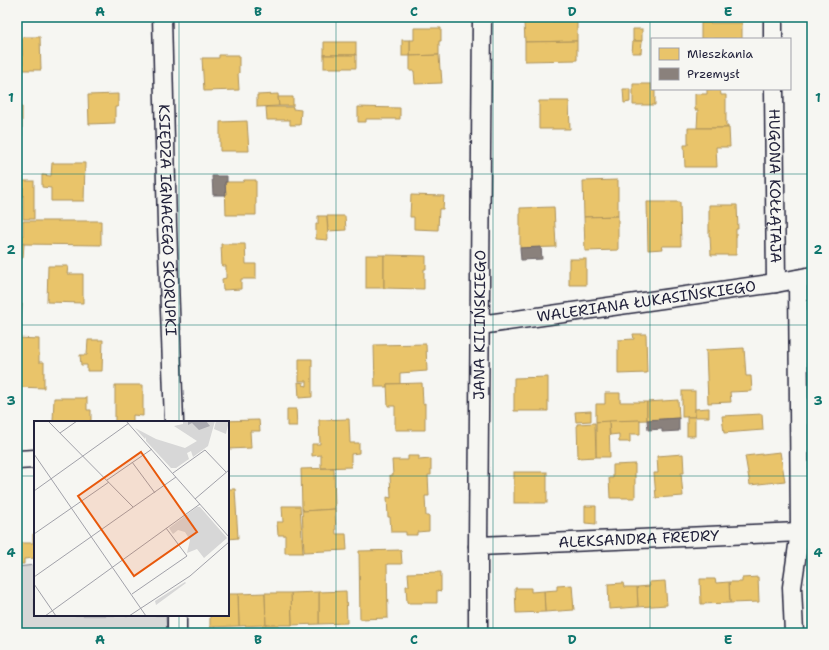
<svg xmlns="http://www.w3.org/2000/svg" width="829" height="650" viewBox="0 0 829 650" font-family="'Shantell Sans',sans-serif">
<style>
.green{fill:#d7d7d7;stroke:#7c7c89}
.homes{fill:#e9c46a;stroke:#ad935c}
.industry{fill:#8a817c;stroke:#6b6468}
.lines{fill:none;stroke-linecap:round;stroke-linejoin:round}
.minor-casing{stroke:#22223b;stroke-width:21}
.minor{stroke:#f6f6f2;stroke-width:18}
.grid{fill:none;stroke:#0f766e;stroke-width:1;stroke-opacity:0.55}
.labels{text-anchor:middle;stroke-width:4;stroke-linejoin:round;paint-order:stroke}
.street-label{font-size:15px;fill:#22223b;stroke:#f6f6f2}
.inset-road{fill:none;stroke:#a1a1a9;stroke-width:1}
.view{fill:#e8590c;fill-opacity:0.15;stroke:#e8590c;stroke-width:2}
.inset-edge{fill:none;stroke:#22223b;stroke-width:2}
.neatline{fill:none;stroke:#0f766e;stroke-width:1.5}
.grid-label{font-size:13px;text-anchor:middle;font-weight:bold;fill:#0f766e}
</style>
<rect width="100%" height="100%" fill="#f6f6f2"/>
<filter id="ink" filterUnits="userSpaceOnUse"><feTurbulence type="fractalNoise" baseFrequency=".025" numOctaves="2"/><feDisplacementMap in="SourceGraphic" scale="8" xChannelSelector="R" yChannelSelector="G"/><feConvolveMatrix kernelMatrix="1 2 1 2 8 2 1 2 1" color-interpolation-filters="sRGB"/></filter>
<g filter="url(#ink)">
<path class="green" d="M35 565V615H166L167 633H17V567Z"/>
<g class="homes">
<path d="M577 21V41L525 42 524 22Z"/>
<rect x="701" y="23" width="41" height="16"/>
<path d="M414 28H441V41H439V55L410 56V40H414Z"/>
<rect x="633" y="29" width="9" height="12"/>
<path d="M22 37H40L41 70H23Z"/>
<rect x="402" y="40" width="8" height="16"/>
<path d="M577 41V60L525 61V42Z"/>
<path d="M633 41H642L641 53H632Z"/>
<rect x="324" y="42" width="32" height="13"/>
<path d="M219 55H239V73H238L239 90 204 91 202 58H219Z"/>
<rect x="324" y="55" width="32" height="13"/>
<path d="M439 55 440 70H441L442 83 415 84 414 71H410V56Z"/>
<path d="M633 84H652V89H655V105H633Z"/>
<path d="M623 89H630V102L624 103Z"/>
<path d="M707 89H720L721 95H726V126H728V128H697L698 110H695V94H707Z"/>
<path d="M118 94V107H115V123L89 124 88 95Z"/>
<path d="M278 94 279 106 257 107V95Z"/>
<path d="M278 97H293V106H279Z"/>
<path d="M539 101H569L570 129H539Z"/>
<path d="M17 107H22V136L17 137Z"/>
<path d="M266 107H293V109L301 110 300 125H290V120H267Z"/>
<path d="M358 107 400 108V119H366V122H358Z"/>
<path d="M247 121 249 151H220V122Z"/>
<path d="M688 128H729L730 147H716L717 167H685L684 145H688Z"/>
<path d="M52 163H85L84 201H51V188L42 187V175L51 176Z"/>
<path d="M244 180H256V215H226L225 182H243Z"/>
<path d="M618 180V216L584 217 583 181Z"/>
<rect x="23" y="181" width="11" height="38"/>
<rect x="17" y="182" width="6" height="14"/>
<path d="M411 195 444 196 443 209H439L438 230 414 229V217H410Z"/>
<path d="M647 202H680L681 246H662L663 249 648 250Z"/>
<path d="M709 205H737L738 229H736V255H711L710 236H709Z"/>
<path d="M554 207 556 247 520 248V208Z"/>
<path d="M318 216H327L328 240 316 239V224H318Z"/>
<path d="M327 216H345L346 230 328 231Z"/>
<path d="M618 216V250L585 251 584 217Z"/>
<path d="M23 221H101V245L23 244Z"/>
<path d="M17 243H22L23 244H24L23 258 17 257Z"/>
<path d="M221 244H245L246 264H256V279H241V289L223 290 222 279 226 278V266H222Z"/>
<rect x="366" y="255" width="18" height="33"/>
<path d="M384 255 426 256V269H424V289L384 288Z"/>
<rect x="569" y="259" width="17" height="26"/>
<path d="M48 266H68L67 274H83V303L47 302Z"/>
<path d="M17 304H22L21 321H17Z"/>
<path d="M633 334H646L647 373 618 374V340L634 339Z"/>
<path d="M17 338 39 339V362H44V388L17 387Z"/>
<path d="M88 340H103L102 371H87V365H81L80 355H87Z"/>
<path d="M426 344 427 371 400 373V384H387V387H375L374 345Z"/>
<path d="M744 348 746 376H751L752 391 730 392 731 402 708 403 706 350Z"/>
<path d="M299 359H312V397L299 398 298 382 304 383 303 385 307 386V381H299Z"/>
<path d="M548 377V411H514V378Z"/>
<path d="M422 383 423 404 425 403V430H395V406H388L387 384Z"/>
<path d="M115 385H143V416L133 415V422H115Z"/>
<rect x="682" y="391" width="13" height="26"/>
<path d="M605 393H620V402H647V420L596 422V404H605Z"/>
<path d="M54 398H87V410H91V421L87 422H53Z"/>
<path d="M678 400 679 418 647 420V402Z"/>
<path d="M709 408V417H695V409Z"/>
<path d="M287 409H296L297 426H287Z"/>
<path d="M591 411V421L576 422 575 412Z"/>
<path d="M762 414 763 430 724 433 722 416Z"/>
<rect x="687" y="417" width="8" height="19"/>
<path d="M349 419 350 443H359V453L351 454V467L321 468V455L312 456V444H320L319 420Z"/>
<path d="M259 420 260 431H250L251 448 228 449V422H217V421Z"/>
<path d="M640 420V434H630V442H619V434L610 435 609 421Z"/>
<path d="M609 421 610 457H596V422Z"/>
<path d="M595 423 596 457 578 458 577 424Z"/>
<path d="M780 452 785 481 750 485 745 456Z"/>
<path d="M683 454 684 473H681L683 496 656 498 654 473H658L657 456Z"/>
<path d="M408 456H419V460L431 459V475H428L429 496H425L426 516H429V531L417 532V535H406V532H391L390 517H388L387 497 391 498 390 475H393L392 460H408Z"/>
<path d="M635 464V498H610L609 478H613V465Z"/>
<path d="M334 468 335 509 303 511V509H302L301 469Z"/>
<rect x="514" y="472" width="33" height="31"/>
<path d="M228 489H235L238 538 228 539Z"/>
<path d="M282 506H300L303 553H285V535H278L277 522H283Z"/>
<path d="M585 506H596V524L585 523Z"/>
<path d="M302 509H303V511L335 509 336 534H346L347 550 304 552Z"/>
<path d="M33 534H35V558L24 559V564H17V543H33Z"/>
<path d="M401 550 402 564H387L388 618 360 619 359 551Z"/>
<path d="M441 572V591L437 590V603H407L406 586H409L408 573Z"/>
<path d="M758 577 759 602 730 603 729 582H742V578Z"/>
<path d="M700 579H715L716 583 729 582 730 603 701 604Z"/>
<path d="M665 581 667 605 638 607 637 587 650 586 649 582Z"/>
<path d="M623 583 624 587H637L638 607 609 609 608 584Z"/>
<path d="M572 585 574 610 545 612 544 591 557 590V586Z"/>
<path d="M515 588H531V592L544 591 545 612 516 613Z"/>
<path d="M346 591 347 623 319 624V592Z"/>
<path d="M319 592V624L292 625 291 593Z"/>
<path d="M265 593 266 625 239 626 238 594Z"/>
<path d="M265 593H291L292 625H266Z"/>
<path d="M228 594H238L239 626 210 627V615H228Z"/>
</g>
<g class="industry">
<path d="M212 176H227V182H225L226 195H213Z"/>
<path d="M541 247 542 259 521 260 520 248Z"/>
<path d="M679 418V431L662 432V429L648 430 647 420Z"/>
</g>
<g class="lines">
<g class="minor-casing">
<g id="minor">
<path id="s1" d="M162 17 167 225 174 422"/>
<path d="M773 17V39"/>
<path id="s2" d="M774 89 776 283"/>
<path id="s3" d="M480 325 776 283 812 276"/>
<path d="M17 460 35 459"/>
<path id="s4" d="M478 546 800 532"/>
<path d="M177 615V633"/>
<path id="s5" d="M478 633V546L482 17"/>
<path d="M794 633 792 587 800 532 798 279"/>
</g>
</g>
<use href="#minor" class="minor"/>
</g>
</g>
<path class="grid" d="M179 17V422M336 17V633M493 17V633M650 17V633M17 174H812M17 325H812M17 476H35M228 476H812M179 615V633"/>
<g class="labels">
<g class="street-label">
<text dy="5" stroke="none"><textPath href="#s2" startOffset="97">HUGONA KOŁŁĄTAJA</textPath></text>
<text dy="5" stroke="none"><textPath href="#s1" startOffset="203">KSIĘDZA IGNACEGO SKORUPKI</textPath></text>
<text dy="5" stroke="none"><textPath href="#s3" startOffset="168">WALERIANA ŁUKASIŃSKIEGO</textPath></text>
<text dy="5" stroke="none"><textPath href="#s5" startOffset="308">JANA KILIŃSKIEGO</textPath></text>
<text dy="5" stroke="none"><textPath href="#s4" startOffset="161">ALEKSANDRA FREDRY</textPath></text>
</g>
</g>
<g transform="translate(34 421)">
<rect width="195" height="195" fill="#f6f6f2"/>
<path d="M149 0H181L174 25 159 36 157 30 153 32 155 38 142 47H137L112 20V16L111 18 101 7 122 18 151 27 163 20 140 5 149 3ZM182 0H195L192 13 180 8ZM163 86H166L193 117 170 137 163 128 153 132 156 119 151 111 144 109 139 113 135 107ZM151 161 152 162 122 184 121 180Z" fill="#d7d7d7"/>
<path d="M154 0H172L176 5 165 9 158 2 154 4Z" fill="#adadb3"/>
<path class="inset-road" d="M14 0 99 86M92 0 195 116M26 12 43 0M0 33 112 195M98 41 121 72M139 52 171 29 192 51M73 59 118 28M0 70 95 2M161 78 195 49M0 113 75 61M0 156 142 56M0 163 22 195M98 173 153 135 132 107M11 195 166 83M95 195 156 155 195 121"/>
<path class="view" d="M107 31 163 111 100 155 44 75Z"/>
<rect width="195" height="195" class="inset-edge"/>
</g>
<rect width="829" height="650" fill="none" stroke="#f6f6f2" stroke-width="44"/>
<rect x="651" y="38" width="140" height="52" fill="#f6f6f2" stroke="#a1a1a9"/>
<rect x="659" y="48" width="20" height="12" fill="#e9c46a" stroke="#a1a1a9"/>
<text x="687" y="58" font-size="12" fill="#22223b">Mieszkania</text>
<rect x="659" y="68" width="20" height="12" fill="#8a817c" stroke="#a1a1a9"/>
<text x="687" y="78" font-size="12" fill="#22223b">Przemysł</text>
<rect x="22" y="22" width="785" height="606" class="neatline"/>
<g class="grid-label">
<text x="100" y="16">A</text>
<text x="258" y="16">B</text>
<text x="414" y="16">C</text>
<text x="572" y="16">D</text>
<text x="728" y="16">E</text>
<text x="11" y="102">1</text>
<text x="818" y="102">1</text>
<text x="11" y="254">2</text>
<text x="818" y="254">2</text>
<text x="11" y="405">3</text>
<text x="818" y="405">3</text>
<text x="11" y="557">4</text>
<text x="818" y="557">4</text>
<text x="100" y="644">A</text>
<text x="258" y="644">B</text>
<text x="414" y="644">C</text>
<text x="572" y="644">D</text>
<text x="728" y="644">E</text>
</g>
</svg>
